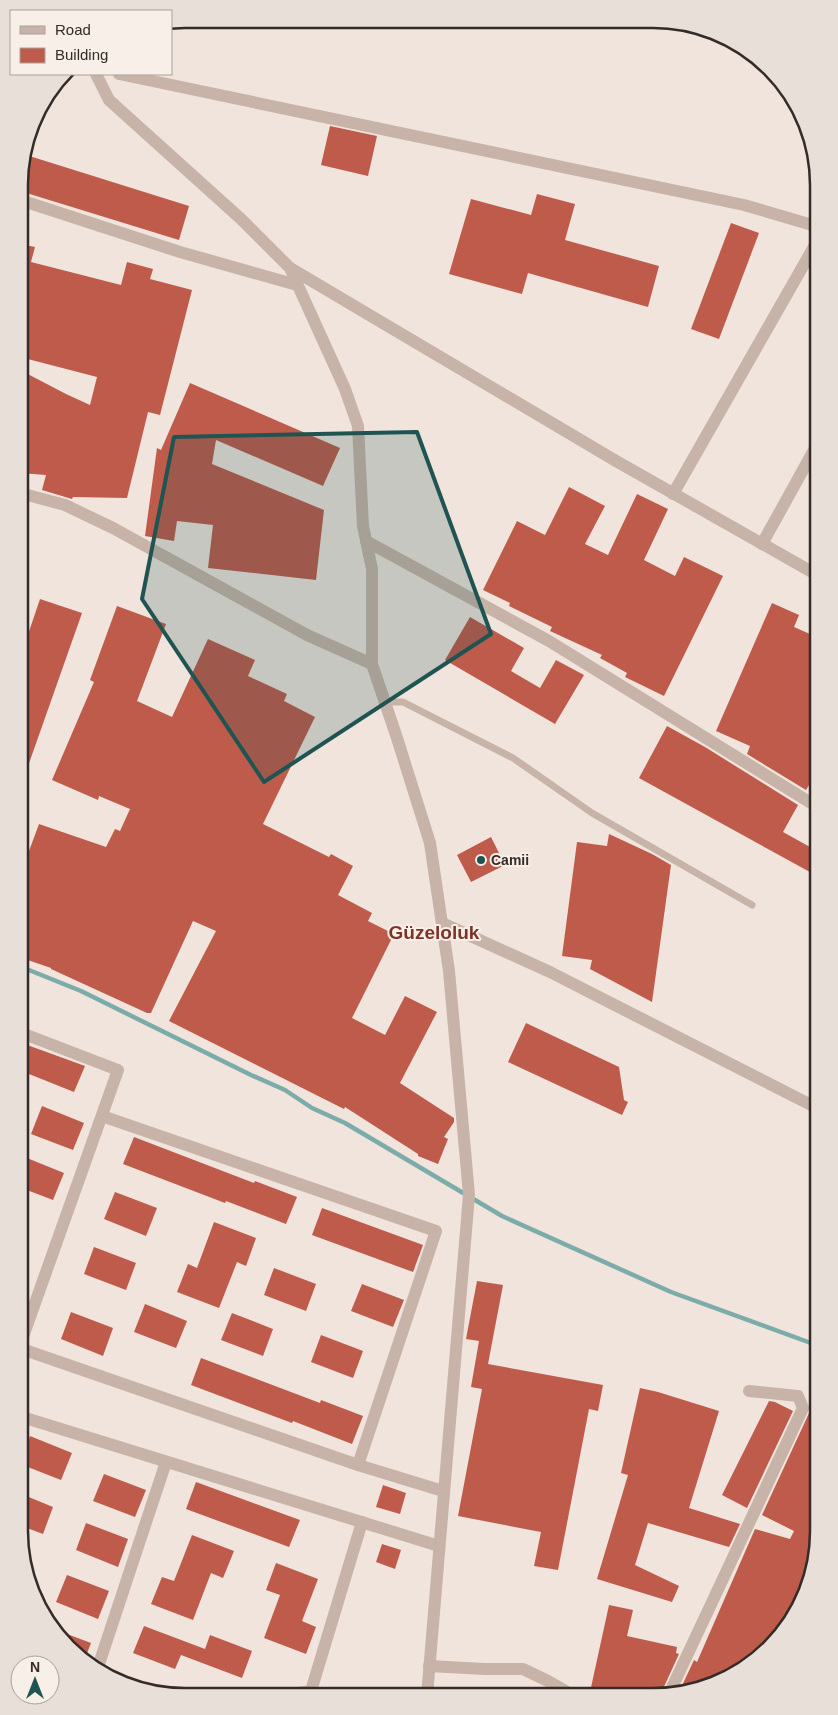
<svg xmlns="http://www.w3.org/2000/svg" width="838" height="1715" viewBox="0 0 838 1715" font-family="Helvetica,sans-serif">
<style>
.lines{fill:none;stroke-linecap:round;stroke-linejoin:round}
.stream{stroke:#7caca9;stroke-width:4.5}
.building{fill:#bf5b4b}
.service{stroke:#c8b3a8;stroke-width:7}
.minor{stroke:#c8b3a8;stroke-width:12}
.marked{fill:#205452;fill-opacity:0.2;stroke:#205452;stroke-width:4;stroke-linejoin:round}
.poi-dot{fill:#205452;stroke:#f8efe8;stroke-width:2}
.labels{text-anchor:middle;stroke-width:4;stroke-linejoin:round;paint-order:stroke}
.poi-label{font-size:14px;font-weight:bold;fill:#352b28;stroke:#f8efe8;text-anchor:start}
.district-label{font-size:19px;font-weight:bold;fill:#7f3226;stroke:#f8efe8}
.rim{fill:none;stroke:#352b28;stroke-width:2.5}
</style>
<rect width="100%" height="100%" fill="#f0e4dc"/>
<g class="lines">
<path class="stream" d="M19 966 81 991 251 1075 285 1090 312 1108 345 1123 502 1216 671 1292 819 1346"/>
</g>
<g class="building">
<path d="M330 126 377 136 368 176 321 165Z"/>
<path d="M23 154 189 206 179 240 20 191V163Z"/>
<path d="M537 194 575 204 565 240 659 266 648 307 528 273 522 294 449 274 471 199 531 215Z"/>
<path d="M731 223 759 233 719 339 691 329Z"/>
<path d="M20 244 35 247 31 262 121 285 127 262 153 269 150 279 192 290 160 415 148 412 127 498 73 497 72 499 42 490 46 475 20 473V370L66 394 90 405 97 377 20 357Z"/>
<path d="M190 383 340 448 323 486 216 440 212 464 324 510 316 580 208 568 213 525 177 521 174 541 145 536 157 448 161 450Z"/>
<path d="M569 487 605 506 585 544 608 555 637 494 668 509 644 560 675 576 684 557 723 576 664 696 625 677 627 673 600 658 602 655 550 631 552 627 509 606 510 603 483 590 517 521 545 535Z"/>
<path d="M40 599 82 613 21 786H20V658Z"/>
<path d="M772 603 799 615 794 627 819 638V789L809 785 806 790 747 754 750 746 716 731Z"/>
<path d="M117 606 166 624 137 701 172 717 208 639 255 660 248 676 287 694 284 701 315 717 263 824 329 857 331 854 353 866 338 895 372 913 368 921 394 934 352 1018 385 1035 405 996 437 1012 400 1083 454 1118V1122L444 1137 448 1139 438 1164 418 1156V1154L345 1107 344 1109 169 1021 216 931 193 921 151 1013H147L51 969V968L19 957V878L39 824 106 847 115 829 120 831 130 809 99 796 98 800 52 780 94 682 90 680Z"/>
<path d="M470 617 524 648 511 671 540 688 556 660 584 675 555 724 445 660Z"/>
<path d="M667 726 705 747 798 805 783 832 819 852V877L639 778Z"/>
<path d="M609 834 652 854 671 865 652 1002 590 969 592 960 562 956 577 842 607 846Z"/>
<path d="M491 837 505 865 471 882 457 855Z"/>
<path d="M526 1023 619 1067 624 1100 628 1102 622 1115 508 1062Z"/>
<path d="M19 1042 85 1066 74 1092 19 1070Z"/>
<path d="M42 1106 84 1123 73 1150 31 1134Z"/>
<path d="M134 1137 254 1183 255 1181 297 1197 286 1224 226 1201 225 1203 123 1164Z"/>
<path d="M22 1156 64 1173 53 1200 19 1187V1163Z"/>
<path d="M115 1192 157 1208 146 1236 104 1219Z"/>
<path d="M322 1208 423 1245 413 1272 312 1235Z"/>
<path d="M214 1222 256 1238 246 1266 237 1262 219 1308 177 1292 188 1264 197 1268Z"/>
<path d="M94 1247 136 1263 126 1290 84 1274Z"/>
<path d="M274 1268 316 1284 306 1311 264 1295Z"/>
<path d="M477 1281 503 1285 488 1364 603 1385 598 1411 589 1409 558 1570 534 1566 541 1532 458 1516 482 1389 471 1387 479 1341 466 1339Z"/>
<path d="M362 1284 404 1300 393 1327 351 1311Z"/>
<path d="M145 1304 187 1321 176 1348 134 1332Z"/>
<path d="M71 1312 113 1328 103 1356 61 1339Z"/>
<path d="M232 1313 273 1329 263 1356 221 1340Z"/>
<path d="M321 1335 363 1351 353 1378 311 1362Z"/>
<path d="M201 1358 320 1403 321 1400 363 1416 352 1444 293 1421 292 1423 191 1385Z"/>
<path d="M640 1388 658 1392 719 1411 689 1508 740 1524 729 1547 648 1523 635 1565 679 1586 672 1602 597 1579 628 1475 621 1473Z"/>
<path d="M769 1401 775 1402 793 1411 747 1508 722 1495Z"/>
<path d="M810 1411 819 1415V1542L807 1594 785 1632 746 1668 707 1688 679 1692 694 1660 697 1662 755 1529 790 1539 794 1531 762 1515Z"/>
<path d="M30 1436 72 1453 61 1480 20 1464Z"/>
<path d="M104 1474 146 1490 135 1517 93 1501Z"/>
<path d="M196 1482 300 1520 289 1547 186 1509Z"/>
<path d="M383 1485 406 1493 400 1514 376 1507Z"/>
<path d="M19 1493 53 1507 43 1534 19 1525Z"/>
<path d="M86 1523 128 1539 118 1567 76 1550Z"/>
<path d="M192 1535 234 1551 223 1578 211 1573 193 1620 151 1604 162 1577 174 1581Z"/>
<path d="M382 1544 401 1550 395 1569 376 1562Z"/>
<path d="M276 1563 318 1579 302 1621 316 1627 306 1654 264 1638 280 1595 266 1590Z"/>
<path d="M67 1575 109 1591 98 1619 56 1602Z"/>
<path d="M609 1605 633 1610 627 1636 677 1647 676 1653 679 1654 662 1691 661 1695 612 1696 590 1692Z"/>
<path d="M144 1626 205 1649 210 1635 252 1651 242 1678 181 1655 175 1669 133 1653Z"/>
<path d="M59 1631 91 1643 84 1661 75 1655Z"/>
</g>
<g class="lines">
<path class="service" d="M385 702H403L513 758 592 813 752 905"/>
<g class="minor">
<path d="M96 74 109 100 241 219 290 268 345 389 358 426 363 526 372 569V664L397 738 430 843 449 971 469 1195 427 1696"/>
<path d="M119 74 744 205 819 227"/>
<path d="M20 200 180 252 297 285"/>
<path d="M290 268 616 461 819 576"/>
<path d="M20 493 65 505 113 528 307 635 372 664"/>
<path d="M673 494 819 238"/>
<path d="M366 541 549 641 819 808"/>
<path d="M762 544 819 441"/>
<path d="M442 923 550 972 819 1109"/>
<path d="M19 1348 358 1465 436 1231 102 1116"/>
<path d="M19 1348 118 1070 19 1032"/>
<path d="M19 1416 439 1546"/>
<path d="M358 1465 443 1491"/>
<path d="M429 1666 484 1669H523L548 1681 574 1696"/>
<path d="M97 1670 166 1462"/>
<path d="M159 1694 171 1695"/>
<path d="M669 1694 803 1408 798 1396 749 1391"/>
<path d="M287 1695 311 1691 362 1522"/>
</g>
</g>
<path class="marked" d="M417 432 491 634 264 782 142 599 174 437Z"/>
<circle class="poi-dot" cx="481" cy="860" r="5"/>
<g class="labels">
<g class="poi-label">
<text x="491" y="865">Camii</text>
</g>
<g class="district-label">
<text x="434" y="939">Güzeloluk</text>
</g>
</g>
<path d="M0 0H838V1715H0ZM185 28H653A157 157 0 0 1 810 185V1531A157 157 0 0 1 653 1688H185A157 157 0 0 1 28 1531V185A157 157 0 0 1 185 28Z" fill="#e8dfd9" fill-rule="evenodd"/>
<path class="rim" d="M185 28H653A157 157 0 0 1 810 185V1531A157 157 0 0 1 653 1688H185A157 157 0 0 1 28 1531V185A157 157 0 0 1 185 28Z"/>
<rect x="10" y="10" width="162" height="65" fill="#f8efe8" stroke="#aaa19b"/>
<rect x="20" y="26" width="25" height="8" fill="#c8b3a8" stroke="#aaa19b"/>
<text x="55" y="35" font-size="15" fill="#352b28">Road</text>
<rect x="20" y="48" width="25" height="15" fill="#bf5b4b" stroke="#aaa19b"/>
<text x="55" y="60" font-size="15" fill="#352b28">Building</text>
<g transform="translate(35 1680)"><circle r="24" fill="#f8efe8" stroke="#aaa19b"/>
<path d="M0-4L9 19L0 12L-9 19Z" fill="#205452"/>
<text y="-8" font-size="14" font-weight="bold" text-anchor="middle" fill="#352b28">N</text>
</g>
</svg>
